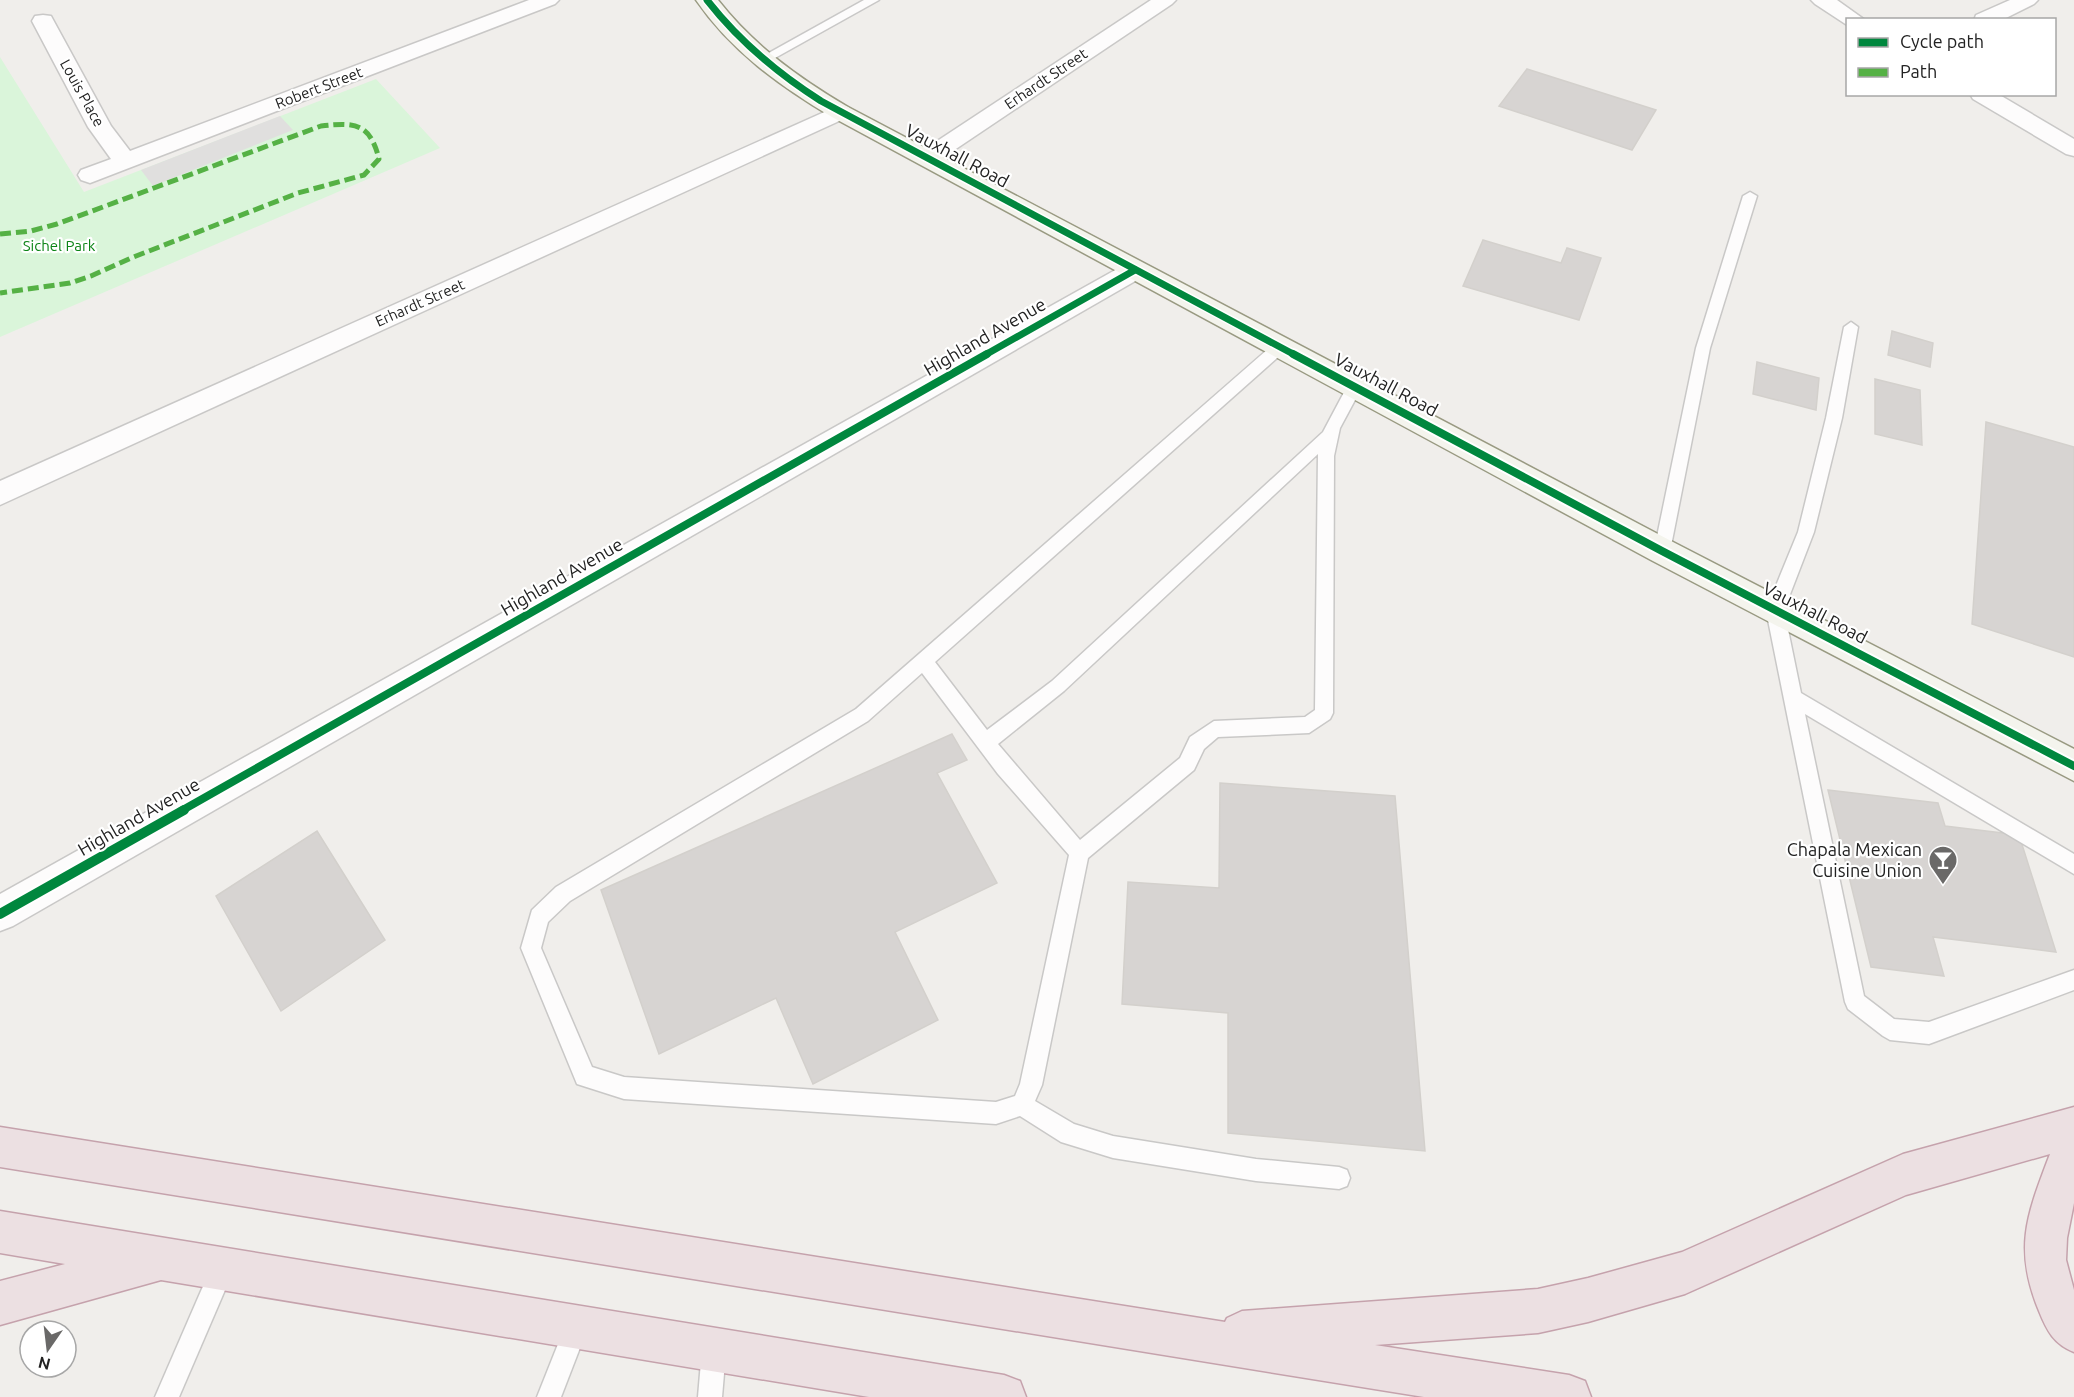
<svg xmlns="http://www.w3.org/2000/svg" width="2074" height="1397" viewBox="0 0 2074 1397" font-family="Ubuntu,sans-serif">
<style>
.park{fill:#daf5da}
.parking{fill:#e0dfde}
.building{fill:#d7d4d2;stroke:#d3d0cc;stroke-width:1.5}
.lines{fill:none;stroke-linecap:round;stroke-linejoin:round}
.lane-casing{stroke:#c9c8c7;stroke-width:3}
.street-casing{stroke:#c9c8c7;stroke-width:3}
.secondary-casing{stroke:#999a82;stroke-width:3}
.highway-casing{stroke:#c5a2ac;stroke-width:3}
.lane{fill:#fdfcfc;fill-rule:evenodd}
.street{fill:#fdfcfc;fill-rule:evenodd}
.secondary{fill:#f4f4ed;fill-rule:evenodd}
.highway{fill:#ece0e2;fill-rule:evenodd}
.quiet{stroke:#55b145;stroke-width:5;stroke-dasharray:11 5;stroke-linecap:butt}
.cycleway-far2-casing{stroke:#fff;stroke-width:10}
.cycleway-far1-casing{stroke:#fff;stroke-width:12}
.cycleway-casing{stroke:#fff;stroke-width:14}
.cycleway-far2{stroke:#00873e;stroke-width:7}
.cycleway-far1{stroke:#00873e;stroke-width:8}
.cycleway{stroke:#00873e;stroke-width:10}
.labels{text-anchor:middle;stroke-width:4.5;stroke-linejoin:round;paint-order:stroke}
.far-street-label{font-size:15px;fill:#222;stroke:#fff}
.far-park-label{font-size:15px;fill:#0c8416;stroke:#fff}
.street-label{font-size:18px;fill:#222;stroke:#fff}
.poi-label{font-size:18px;fill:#222;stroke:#fff;text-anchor:end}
</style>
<rect width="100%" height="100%" fill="#f0eeeb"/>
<path class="park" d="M0 57 84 192 376 79 440 148 0 337Z"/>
<path class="parking" d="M280 116 293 130 153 186 141 170Z"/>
<g class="building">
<path d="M1527 69 1656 110 1632 150 1499 106Z"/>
<path d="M1483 240 1561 263 1567 248 1601 258 1579 320 1463 286Z"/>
<path d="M1892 331 1933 343 1930 367 1888 355Z"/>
<path d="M1757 362 1819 378 1816 410 1753 394Z"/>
<path d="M1875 379 1920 390 1922 445 1875 434Z"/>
<path d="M1986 422 2074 447V657L1972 624Z"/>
<path d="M952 734 967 760 937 773 997 883 895 932 938 1020 813 1084 776 998 659 1054 601 890Z"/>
<path d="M1220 783 1395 796 1425 1151 1228 1133V1013L1122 1004 1128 882 1219 888Z"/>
<path d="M1828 790 1938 803 1945 826 2019 835 2056 952 1933 937 1944 976 1871 967Z"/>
<path d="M317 831 385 940 281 1011 216 896Z"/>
</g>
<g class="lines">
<g class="lane-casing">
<g id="lane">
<path d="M864 0H879L766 63 762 64 756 60Z"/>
<path d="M1750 192 1757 196 1710 348 1670 551 1668 556 1662 558 1656 556 1654 551 1696 348 1743 196Z"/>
<path d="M1851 322 1858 327 1842 418 1814 532 1784 610 1801 693 2074 854V874L1805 714 1864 996 1894 1019 1929 1022 2074 970V990L1929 1044 1890 1040 1883 1036 1848 1009 1845 1002 1766 610 1798 532 1826 418 1844 327Z"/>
<path d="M1280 342 1285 343 1287 347 1285 351 935 662 987 730 1052 681 1323 432 1349 383H1359L1362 387 1340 428 1334 456 1333 713 1330 719 1309 733 1218 737 1204 749 1194 770 1088 858 1042 1085 1035 1101 1074 1124 1113 1136 1256 1159 1339 1167 1347 1170 1350 1178 1347 1186 1339 1189 1256 1181 1113 1158 1061 1142 1020 1116 996 1124 624 1099 577 1084 521 948 532 910 556 887 856 709 1275 343ZM1318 454 1315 710 1305 717 1214 721 1190 737 1180 758 1080 840 998 744 1064 691ZM922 673 998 774 1069 855 1020 1084 1015 1096 996 1102 624 1077 592 1067 541 948 548 922 570 901 868 721Z"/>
<path d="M222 1257 230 1261 234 1269 179 1397H155L214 1261Z"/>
<path d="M576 1315 584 1319 588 1327 561 1397H537L568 1319Z"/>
<path d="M714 1338 723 1341 726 1350 722 1397H698L702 1350 705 1341Z"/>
</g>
</g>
<g class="street-casing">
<g id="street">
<path d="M529 0H559L555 4 90 183 81 180 78 175 81 170 111 159 88 127 32 21 35 16 43 15 51 16 111 126 130 151Z"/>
<path d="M1151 0H1176L1172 4 935 163 927 165 919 163 915 158 919 153Z"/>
<path d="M1811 0H1837L1865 20H1848L1847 25 1815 4Z"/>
<path d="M2010 0H2038L2034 4 2002 20H1974L1976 15Z"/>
<path d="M1970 94H1998L2074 139V156L2066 154 1973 99Z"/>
<path d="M840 105 848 107 852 112 848 117 0 505V481Z"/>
<path d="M1135 261 1144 264 1148 270 1144 276 13 926 0 931V894L1126 264Z"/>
</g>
</g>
<g class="secondary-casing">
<path id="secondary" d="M696 0H718C754 46 799 78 848 107L1673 542 2074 749V781L1651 560 832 117C780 86 731 51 696 0Z"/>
</g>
<g class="highway-casing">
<g id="highway">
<path d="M2074 1107V1203L2067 1238 2066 1260 2074 1290V1352C2054 1344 2047 1331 2039 1311 2013 1248 2027 1215 2050 1154L1906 1195 1685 1294 1588 1322 1538 1333 1375 1345 1569 1375 1585 1381 1591 1397H1424L0 1167V1127L1225 1322 1227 1318 1242 1311 1538 1289 1588 1278 1682 1252 1903 1154Z"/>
<path d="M0 1211 1004 1375 1020 1381 1026 1397H869L161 1280 0 1325V1281L65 1264 0 1253Z"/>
</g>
</g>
<use href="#lane" class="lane"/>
<use href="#street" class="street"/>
<use href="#secondary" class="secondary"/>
<use href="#highway" class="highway"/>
<path class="quiet" d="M0 234 31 231 57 224 321 126C355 122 370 123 379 159L364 175 298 193 131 258 91 276 70 283 0 293"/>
<g class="cycleway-far2-casing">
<g id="cycleway-far2">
<path d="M707 0C739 41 777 73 821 101L1295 355"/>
<path d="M985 355 1135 270"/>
</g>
</g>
<g class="cycleway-far1-casing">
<g id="cycleway-far1">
<path d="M1293 354 1662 551 2074 766"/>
<path d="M181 811 987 354"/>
</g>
</g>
<g class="cycleway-casing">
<path id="cycleway" d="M0 914 184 810"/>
</g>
<use href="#cycleway-far2" class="cycleway-far2"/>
<use href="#cycleway-far1" class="cycleway-far1"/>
<use href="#cycleway" class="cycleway"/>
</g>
<defs>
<g id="bar-pin" transform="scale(1.5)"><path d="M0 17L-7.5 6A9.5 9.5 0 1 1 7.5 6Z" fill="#6a6968" stroke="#fff"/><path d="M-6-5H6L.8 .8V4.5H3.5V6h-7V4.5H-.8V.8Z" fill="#fff"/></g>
</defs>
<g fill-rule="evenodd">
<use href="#bar-pin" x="1943" y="860"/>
</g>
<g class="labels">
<g class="far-street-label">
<text transform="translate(1046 79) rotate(-34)" y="5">Erhardt Street</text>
<text transform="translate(319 88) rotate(-21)" y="5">Robert Street</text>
<text transform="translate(82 93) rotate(61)" y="5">Louis Place</text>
<text transform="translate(420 303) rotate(-24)" y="5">Erhardt Street</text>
</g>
<g class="far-park-label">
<text x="59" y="251">Sichel Park</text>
</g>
<g class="street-label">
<text transform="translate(957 156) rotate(28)" y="6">Vauxhall Road</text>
<text transform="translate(985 337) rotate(-30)" y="6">Highland Avenue</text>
<text transform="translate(1386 385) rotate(28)" y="6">Vauxhall Road</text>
<text transform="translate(562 577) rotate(-30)" y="6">Highland Avenue</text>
<text transform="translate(1815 613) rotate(27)" y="6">Vauxhall Road</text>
<text transform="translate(139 817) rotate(-30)" y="6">Highland Avenue</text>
</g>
<g class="poi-label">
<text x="1922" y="856">Chapala Mexican<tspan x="1922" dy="21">Cuisine Union</tspan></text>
</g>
</g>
<rect x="1846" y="18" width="210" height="78" fill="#ffffff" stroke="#a7a7a7" stroke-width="1.5"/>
<rect x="1858" y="38" width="30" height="9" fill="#00873e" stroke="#a7a7a7" stroke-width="1.5"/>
<text x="1900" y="48" font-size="18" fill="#222222">Cycle path</text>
<rect x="1858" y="68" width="30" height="9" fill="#55b145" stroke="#a7a7a7" stroke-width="1.5"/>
<text x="1900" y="78" font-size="18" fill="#222222">Path</text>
<g transform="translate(48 1349) rotate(194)"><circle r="28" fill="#ffffff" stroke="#a7a7a7" stroke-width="1.5"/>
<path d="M0-4.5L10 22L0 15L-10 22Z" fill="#6a6968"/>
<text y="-9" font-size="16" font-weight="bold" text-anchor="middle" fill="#222222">N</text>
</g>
</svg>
